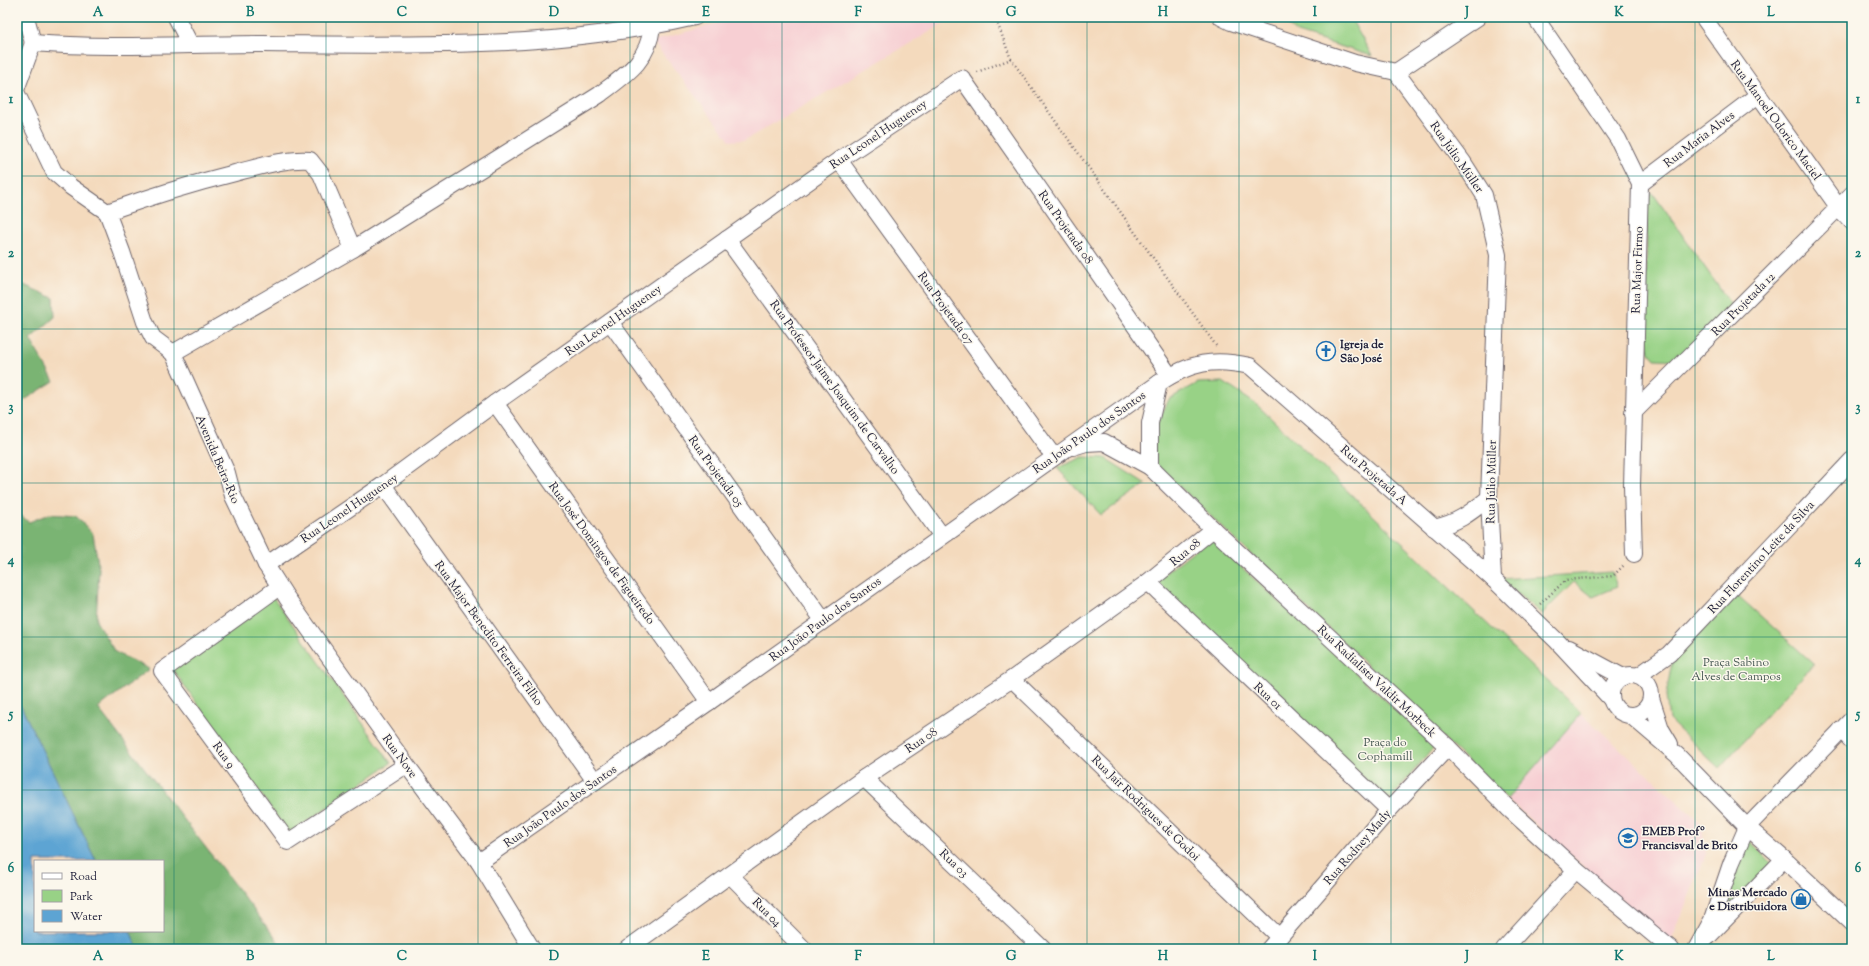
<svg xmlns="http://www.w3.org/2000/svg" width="1869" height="966" viewBox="0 0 1869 966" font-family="'Sorts Mill Goudy',serif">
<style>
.built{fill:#f7cfd3}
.green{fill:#98d286;stroke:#5d7a60}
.forest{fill:#7ab473;stroke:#4e6b57}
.water{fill:#5da4d3;stroke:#406387}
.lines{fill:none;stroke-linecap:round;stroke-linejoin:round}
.minor-casing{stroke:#6c6268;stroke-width:18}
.path{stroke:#6c6268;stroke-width:2.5;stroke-dasharray:1 3;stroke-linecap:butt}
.minor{stroke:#fff;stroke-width:16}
.grid{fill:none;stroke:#0f766e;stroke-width:1;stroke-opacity:0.55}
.labels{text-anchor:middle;stroke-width:3;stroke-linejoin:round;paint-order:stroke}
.street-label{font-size:12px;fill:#22223b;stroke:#fbf7ec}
.poi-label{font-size:12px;font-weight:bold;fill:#22223b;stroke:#fbf7ec;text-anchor:start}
.park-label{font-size:12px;fill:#455752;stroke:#fbf7ec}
.neatline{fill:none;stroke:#0f766e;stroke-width:1.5}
.grid-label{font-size:13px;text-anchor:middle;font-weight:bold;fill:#0f766e}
</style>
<rect width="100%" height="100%" fill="#fbf7ec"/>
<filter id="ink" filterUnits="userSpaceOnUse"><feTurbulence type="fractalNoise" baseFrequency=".025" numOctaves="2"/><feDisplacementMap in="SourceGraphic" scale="8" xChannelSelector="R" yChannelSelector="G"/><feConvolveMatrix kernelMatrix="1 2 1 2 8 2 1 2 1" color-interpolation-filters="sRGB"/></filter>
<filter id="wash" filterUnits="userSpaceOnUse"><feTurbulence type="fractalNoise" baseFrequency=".012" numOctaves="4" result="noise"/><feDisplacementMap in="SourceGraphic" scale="16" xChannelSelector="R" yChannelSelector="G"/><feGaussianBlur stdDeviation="0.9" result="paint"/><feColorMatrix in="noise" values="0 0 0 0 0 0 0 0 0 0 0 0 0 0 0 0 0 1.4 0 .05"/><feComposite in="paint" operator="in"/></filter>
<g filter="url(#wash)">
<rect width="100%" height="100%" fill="#f4dabd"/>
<g class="built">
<path d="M740 17H955L745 140 730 141 655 44 657 40Z"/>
<path d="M1581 713 1701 823 1706 854 1671 941 1637 914 1507 799Z"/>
</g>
<g class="green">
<path d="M1278 17H1350L1372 56 1297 33Z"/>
<path d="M1652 192 1732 306 1679 360 1655 359 1649 352 1646 335 1647 209 1648 197Z"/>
<path d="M1223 382 1257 405 1581 713 1507 799 1155 463 1153 432 1169 399 1198 383Z"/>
<path d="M1083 457 1105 458 1146 484 1101 515 1057 468Z"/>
<path d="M1210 538 1435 746 1388 801 1155 581Z"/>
<path d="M1612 572 1617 587 1593 597 1574 582 1542 614 1499 579Z"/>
<path d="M1735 593 1814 664 1719 768 1669 720 1666 695 1672 662 1686 643Z"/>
<path d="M273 597 391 763 289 834 172 668Z"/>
<path d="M1746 837 1773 864 1718 923Z"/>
</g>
<g class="forest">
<path d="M17 282 54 298 55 317 30 339 54 381 17 405Z"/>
<path d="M17 513 29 522 49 514 76 516 93 534 99 569 96 621 115 652 149 669 98 708 284 949H138L130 931H163V861H96L17 698Z"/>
</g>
<path class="water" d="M17 698 96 861H35V931H130L138 949H17Z"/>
</g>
<g filter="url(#ink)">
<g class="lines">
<g class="minor-casing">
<g id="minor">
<path d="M26 17 33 43"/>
<path d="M176 17 190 44"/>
<path d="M1221 17 1231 22 1355 63 1396 72 1463 162 1484 195 1498 255 1489 498 1493 579"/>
<path d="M1535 17 1618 139 1640 184 1632 486 1634 554"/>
<path d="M1703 17 1839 208 1852 222"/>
<path d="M33 43C110 49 186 44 263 44 408 45 554 50 695 17"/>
<path d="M1396 72 1478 17"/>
<path d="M17 87 33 43"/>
<path d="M17 94 54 172 71 187 107 212"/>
<path d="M839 160 1054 457"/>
<path d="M1640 184 1758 95"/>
<path d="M107 212C149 197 191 184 235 173 259 167 286 158 310 160L321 174 353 249"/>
<path d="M107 212 122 252 145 322 153 338 173 353"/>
<path d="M727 239 942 536"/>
<path d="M610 322 823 620"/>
<path d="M173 353 227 473 233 496 266 565 287 598 391 744 479 862 532 949"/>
<path d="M173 353 353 249 599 95C625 75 648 62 652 27"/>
<path d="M1159 383 1150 423V467L1213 529 1448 747 1508 808 1576 870 1671 949"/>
<path d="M495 403 709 702"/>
<path d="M1633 413 1852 194"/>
<path d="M1073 447 1086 443 1104 442 1150 467"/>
<path d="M383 485 595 781"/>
<path d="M1434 528C1458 523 1470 513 1489 498"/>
<path d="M266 565 383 485 495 403 839 160 962 78 1170 376"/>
<path d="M1148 582 1389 810"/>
<path d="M279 587 162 671 288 842 406 765"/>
<path d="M1569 648 1623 677"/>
<circle cx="1631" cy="695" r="20"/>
<path d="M1638 676 1669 654 1852 460"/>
<path d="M1012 679 1279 937"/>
<path d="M1651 698 1661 729 1670 744"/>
<path d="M1630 715 1677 755 1747 827 1784 859 1852 923"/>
<path d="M1841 730 1852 741"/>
<path d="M864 778 1043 949"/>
<path d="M479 862 709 702 1159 383C1191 362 1213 358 1250 366L1493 579 1557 641 1611 699"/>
<path d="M730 875 804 949"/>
<path d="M1708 937 1784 859"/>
<path d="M627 949 864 778 1012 679 1148 582 1213 529"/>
<path d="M1269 949 1389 810 1448 747"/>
<path d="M1504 949 1576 870"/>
<path d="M1696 949 1712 920 1731 864 1747 827 1852 719"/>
</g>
</g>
<g class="path">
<path d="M995 17 1011 59"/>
<path d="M977 72 1011 59 1217 347"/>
<path d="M1540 604 1566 580 1613 576 1625 564"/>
</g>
<use href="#minor" class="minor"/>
</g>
</g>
<path class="grid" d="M174 17V949M326 17V949M478 17V949M630 17V949M782 17V949M934 17V949M1087 17V949M1239 17V949M1391 17V949M1543 17V949M1695 17V949M17 176H1852M17 329H1852M17 483H1852M17 637H1852M17 790H1852"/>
<defs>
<g id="church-ring" transform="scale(1)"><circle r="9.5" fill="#fbf7ec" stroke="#1f6fb2" stroke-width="1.5"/><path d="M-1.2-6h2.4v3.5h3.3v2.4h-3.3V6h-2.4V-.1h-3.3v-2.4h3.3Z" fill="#1f6fb2"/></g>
<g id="school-ring" transform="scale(1)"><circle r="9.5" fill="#fbf7ec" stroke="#1f6fb2" stroke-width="1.5"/><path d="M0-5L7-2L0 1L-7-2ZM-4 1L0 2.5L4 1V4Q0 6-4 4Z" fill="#1f6fb2"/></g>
<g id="shop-ring" transform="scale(1)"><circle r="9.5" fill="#fbf7ec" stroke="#1f6fb2" stroke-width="1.5"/><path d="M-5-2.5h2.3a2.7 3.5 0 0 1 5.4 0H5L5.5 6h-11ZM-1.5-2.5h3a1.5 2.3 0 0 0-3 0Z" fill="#1f6fb2"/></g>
</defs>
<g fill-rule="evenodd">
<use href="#church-ring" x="1326" y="351"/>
<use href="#school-ring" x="1628" y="838"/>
<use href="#shop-ring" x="1801" y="899"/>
</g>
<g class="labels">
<g class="street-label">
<text transform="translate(1776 120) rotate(54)" y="4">Rua Manoel Odorico Maciel</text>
<text transform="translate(878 134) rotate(-34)" y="4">Rua Leonel Hugueney</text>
<text transform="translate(1699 139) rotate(-37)" y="4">Rua Maria Alves</text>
<text transform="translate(1457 157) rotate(55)" y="4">Rua Júlio Müller</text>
<text transform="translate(1066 227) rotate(55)" y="4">Rua Projetada 08</text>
<text transform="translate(1637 270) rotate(-88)" y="4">Rua Major Firmo</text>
<text transform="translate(1743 304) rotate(-45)" y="4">Rua Projetada 12</text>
<text transform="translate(946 308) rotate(54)" y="4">Rua Projetada 07</text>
<text transform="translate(613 320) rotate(-35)" y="4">Rua Leonel Hugueney</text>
<text transform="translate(835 387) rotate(54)" y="4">Rua Professor Jaime Joaquim de Carvalho</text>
<text transform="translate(1089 432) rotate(-35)" y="4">Rua João Paulo dos Santos</text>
<text transform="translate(218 459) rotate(67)" y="4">Avenida Beira-Rio</text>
<text transform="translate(716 471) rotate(54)" y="4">Rua Projetada 05</text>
<text transform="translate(1374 475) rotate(41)" y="4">Rua Projetada A</text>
<text transform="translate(1491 482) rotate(-89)" y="4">Rua Júlio Müller</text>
<text transform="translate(349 508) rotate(-34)" y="4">Rua Leonel Hugueney</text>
<text transform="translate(1185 552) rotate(-40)" y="4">Rua 08</text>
<text transform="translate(602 553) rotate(54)" y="4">Rua José Domingos de Figueiredo</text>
<text transform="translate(1761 557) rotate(-47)" y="4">Rua Florentino Leite da Silva</text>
<text transform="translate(825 619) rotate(-36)" y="4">Rua João Paulo dos Santos</text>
<text transform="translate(489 633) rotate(54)" y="4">Rua Major Benedito Ferreira Filho</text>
<text transform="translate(1377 681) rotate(43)" y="4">Rua Radialista Valdir Morbeck</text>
<text transform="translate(1268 696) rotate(43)" y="4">Rua 01</text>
<text transform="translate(921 740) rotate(-34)" y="4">Rua 08</text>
<text transform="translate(224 755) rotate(54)" y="4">Rua 9</text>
<text transform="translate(400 756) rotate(54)" y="4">Rua Nove</text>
<text transform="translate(560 806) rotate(-35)" y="4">Rua João Paulo dos Santos</text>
<text transform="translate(1146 808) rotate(44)" y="4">Rua Jair Rodrigues de Godoi</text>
<text transform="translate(1357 847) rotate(-49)" y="4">Rua Rodney Mady</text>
<text transform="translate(954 863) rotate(44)" y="4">Rua 03</text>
<text transform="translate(767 912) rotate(45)" y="4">Rua 04</text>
</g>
<g class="poi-label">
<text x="1340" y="348">Igreja de<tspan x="1340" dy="14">São José</tspan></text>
<text x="1642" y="835">EMEB Profº<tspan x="1642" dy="14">Francisval de Brito</tspan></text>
<text x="1787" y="896" text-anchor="end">Minas Mercado<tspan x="1787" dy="14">e Distribuidora</tspan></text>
</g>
<g class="park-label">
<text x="1736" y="666">Praça Sabino<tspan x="1736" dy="14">Alves de Campos</tspan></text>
<text x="1385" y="746">Praça do<tspan x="1385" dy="14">Cophamill</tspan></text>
</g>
</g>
<rect width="1869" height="966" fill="none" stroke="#fbf7ec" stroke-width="44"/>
<rect x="34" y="860" width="130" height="72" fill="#fbf7ec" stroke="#a4a2a5"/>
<rect x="42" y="873" width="20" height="6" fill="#ffffff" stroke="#a4a2a5"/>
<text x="70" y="880" font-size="12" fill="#22223b">Road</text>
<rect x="42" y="890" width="20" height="12" fill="#98d286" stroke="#a4a2a5"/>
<text x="70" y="900" font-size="12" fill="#22223b">Park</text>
<rect x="42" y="910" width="20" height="12" fill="#5da4d3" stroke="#a4a2a5"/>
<text x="70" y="920" font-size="12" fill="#22223b">Water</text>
<rect x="22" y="22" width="1825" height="922" class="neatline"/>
<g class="grid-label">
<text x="98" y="16">A</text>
<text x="250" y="16">B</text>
<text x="402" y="16">C</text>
<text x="554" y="16">D</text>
<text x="706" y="16">E</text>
<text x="858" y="16">F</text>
<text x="1011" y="16">G</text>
<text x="1163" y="16">H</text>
<text x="1315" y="16">I</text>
<text x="1467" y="16">J</text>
<text x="1619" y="16">K</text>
<text x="1771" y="16">L</text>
<text x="11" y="103">1</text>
<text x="1858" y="103">1</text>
<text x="11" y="257">2</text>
<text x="1858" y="257">2</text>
<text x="11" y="411">3</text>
<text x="1858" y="411">3</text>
<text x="11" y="564">4</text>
<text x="1858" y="564">4</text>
<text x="11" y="718">5</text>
<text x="1858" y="718">5</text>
<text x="11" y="872">6</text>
<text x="1858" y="872">6</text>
<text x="98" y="960">A</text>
<text x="250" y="960">B</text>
<text x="402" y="960">C</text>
<text x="554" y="960">D</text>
<text x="706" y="960">E</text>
<text x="858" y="960">F</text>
<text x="1011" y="960">G</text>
<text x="1163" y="960">H</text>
<text x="1315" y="960">I</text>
<text x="1467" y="960">J</text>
<text x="1619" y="960">K</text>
<text x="1771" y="960">L</text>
</g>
</svg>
